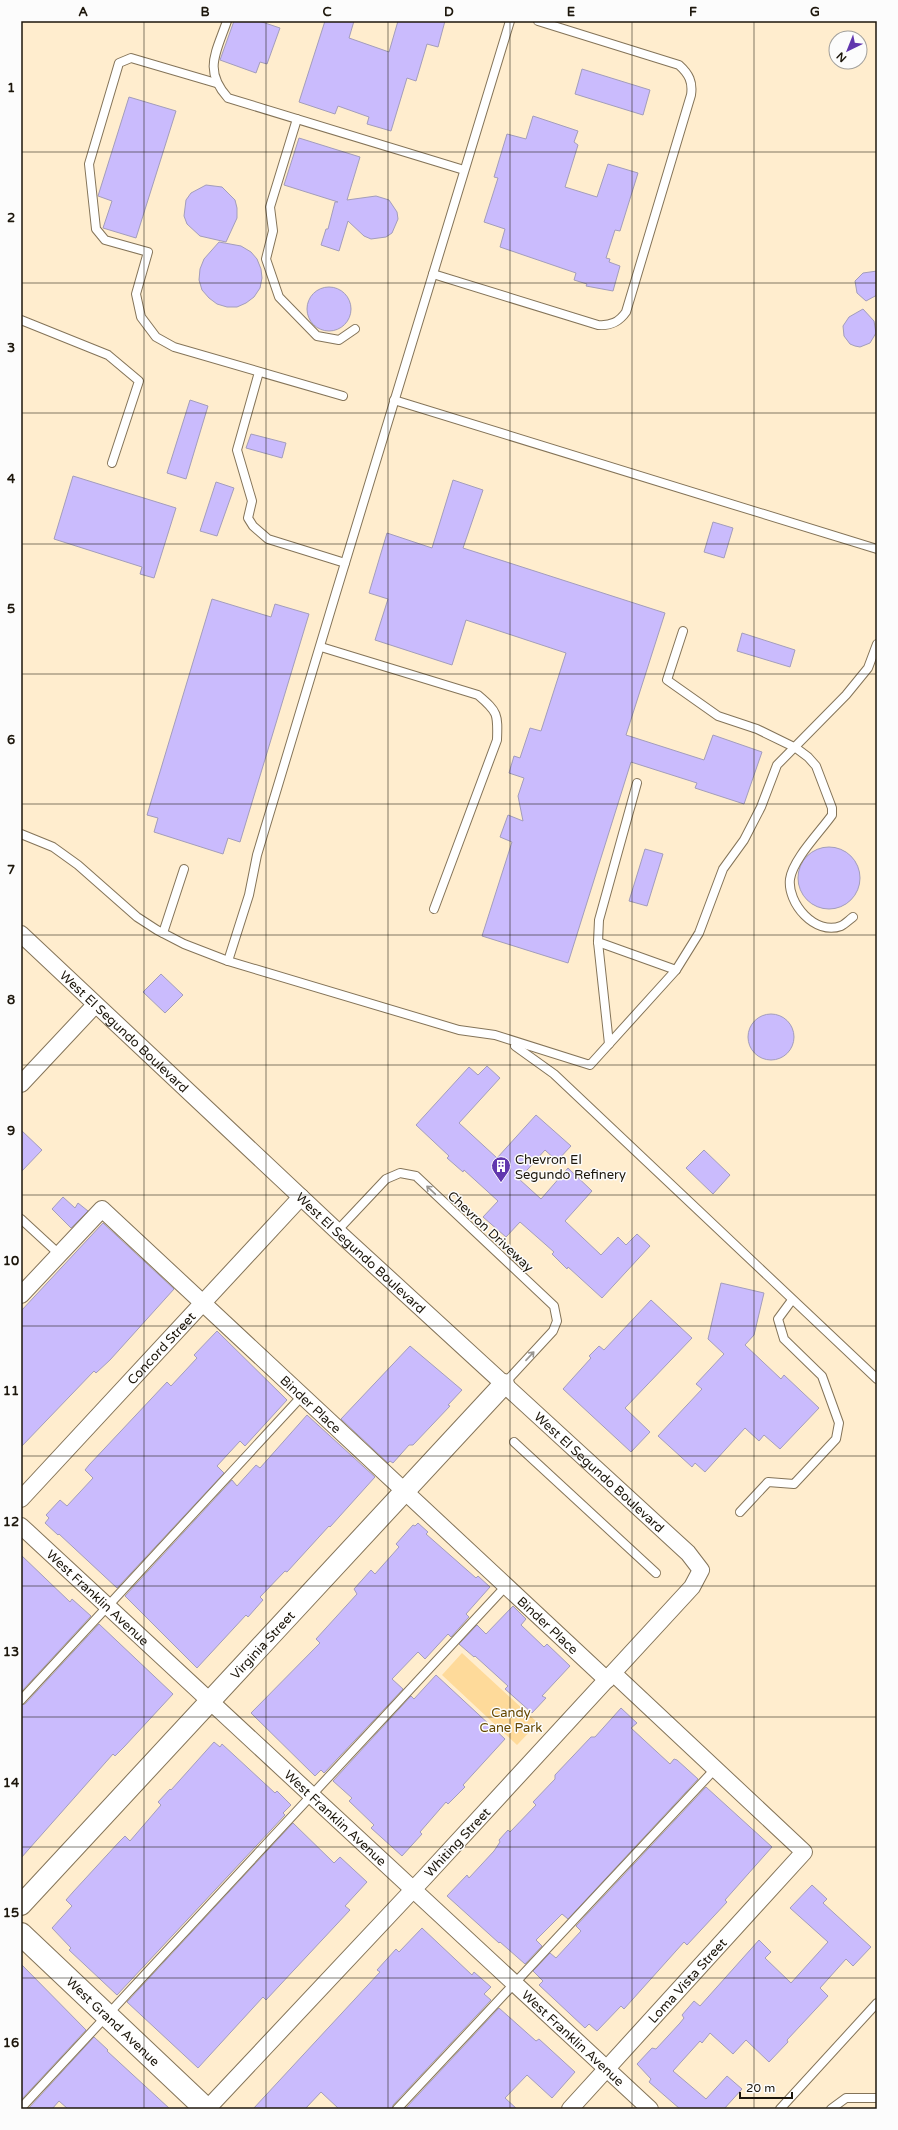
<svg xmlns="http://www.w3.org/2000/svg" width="898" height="2130" viewBox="0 0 898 2130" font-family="'Varela Round',sans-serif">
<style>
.green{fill:#feda9a}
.building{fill:#cabbfd;stroke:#a39dbb}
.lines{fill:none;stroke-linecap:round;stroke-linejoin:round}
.service-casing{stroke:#847459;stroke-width:10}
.minor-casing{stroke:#847459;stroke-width:18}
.tertiary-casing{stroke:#847459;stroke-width:22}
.secondary-casing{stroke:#847459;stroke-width:24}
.service{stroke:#fff;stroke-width:8}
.minor{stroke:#fff;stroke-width:16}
.tertiary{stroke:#fff;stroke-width:20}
.secondary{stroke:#fff;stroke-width:22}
.oneway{stroke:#999691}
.grid{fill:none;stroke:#1c160b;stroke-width:1;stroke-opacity:0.55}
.labels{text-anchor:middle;stroke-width:3;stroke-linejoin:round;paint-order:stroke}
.street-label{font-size:13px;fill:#1c160b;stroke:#fcfcfc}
.poi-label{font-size:13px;fill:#1c160b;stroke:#fcfcfc;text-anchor:start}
.park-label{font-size:13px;fill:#654700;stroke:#fcfcfc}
.neatline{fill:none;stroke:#1c160b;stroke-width:1.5}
.grid-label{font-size:13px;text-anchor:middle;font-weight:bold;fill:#1c160b}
</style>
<rect width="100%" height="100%" fill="#ffedce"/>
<path class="green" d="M462 1653 538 1723 517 1745 442 1675Z"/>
<g class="building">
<path d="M234 21H259L280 28 267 64 260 62 256 73 220 60Z"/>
<path d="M325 21H354L349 38 389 52 398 21H445L438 47 427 44 416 81 407 78 391 131 367 124 369 117 338 106 335 114 299 102Z"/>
<path d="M582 69 650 90 643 115 575 94Z"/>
<path d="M129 97 176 111 136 238 103 228 112 201 98 196Z"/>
<path d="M533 116 578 131 574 142 578 145 565 187 597 197 608 164 638 173 620 231 615 230 606 258 610 259 609 262 620 266 613 291 586 286 587 284 574 280 576 273 500 247 505 229 484 222 498 178 494 177 507 134 526 139Z"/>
<path d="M299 138 360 157 347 200 376 196 389 200 397 212 398 219 392 233 386 237 371 239 364 236 348 221 339 251 321 245 326 229H328L335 202H338L284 185Z"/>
<path d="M206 185 222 187 235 200 237 208V218L226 242 200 236 187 224 184 216 186 200 191 193Z"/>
<path d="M219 242 241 246 251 252 257 259 261 269 262 278 260 288 254 297 246 303 237 307H227L217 304 209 298 202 290 199 280 200 269 204 259Z"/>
<path d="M877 271V295L866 301 857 293 855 281 863 273Z"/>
<circle cx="329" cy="309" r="22"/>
<path d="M863 309 874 321 876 333 870 343 860 347 855 346 850 344 844 336 843 326 849 317Z"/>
<path d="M190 400 208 406 186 479 167 473Z"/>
<path d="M251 434 286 443 282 458 246 448Z"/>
<path d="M73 476 176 508 154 578 140 574 142 567 54 539Z"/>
<path d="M453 480 483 490 463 548 665 613 626 735 704 760 713 735 762 752 744 804 695 788 697 783 631 762 568 963 482 936 512 842 500 837 508 815 523 821 518 796 524 778 509 773 514 756 520 758 530 728 541 731 566 653 466 620 452 665 375 640 388 599 369 593 387 533 432 548Z"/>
<path d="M216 482 234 488 217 536 200 531Z"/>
<path d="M713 522 733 528 724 558 704 552Z"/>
<path d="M212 599 271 617 275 604 309 614 240 842 228 838 223 854 154 832 158 818 147 815Z"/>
<path d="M742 633 795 650 790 667 737 651Z"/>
<circle cx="829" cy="878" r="31"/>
<path d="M645 849 663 854 647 906 629 901Z"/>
<path d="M161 974 183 995 165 1013 143 992Z"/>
<circle cx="771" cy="1037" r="23"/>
<path d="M487 1066 500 1078 459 1123 497 1158 536 1115 571 1146 557 1161 545 1150 519 1179 541 1199 568 1168 592 1191 565 1221 601 1255 618 1237 626 1245 637 1234 650 1246 602 1298 568 1267 567 1269 552 1254 554 1252 520 1222 506 1237 483 1217 498 1201 464 1170 463 1172 447 1158 449 1156 416 1125 469 1067 478 1075Z"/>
<path d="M21 1130 42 1150 21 1172Z"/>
<path d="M704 1150 730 1175 713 1194 686 1168Z"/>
<path d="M63 1197 75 1208 78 1203 88 1211 71 1228 52 1209Z"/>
<path d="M103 1223 174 1289 110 1360 96 1373 94 1371 21 1447V1311Z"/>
<path d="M721 1283 764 1293 754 1335 745 1345 781 1379 784 1375 819 1408 780 1449 764 1435 759 1441 745 1428 705 1472 695 1463 692 1467 658 1436 702 1389 696 1384 724 1354 708 1339Z"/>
<path d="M651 1300 692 1338 625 1408 650 1432 631 1452 563 1389 591 1358 589 1356 599 1346 604 1350Z"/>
<path d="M217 1331 287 1400 245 1446 240 1441 217 1466 224 1473 117 1588 59 1534 58 1535 45 1523 49 1518 46 1515 60 1500 67 1506 93 1478 85 1470 89 1465 167 1382 171 1386 197 1358 194 1355Z"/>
<path d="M410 1346 462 1390 448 1405 450 1406 413 1445H409L393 1463 390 1461 388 1463 341 1419Z"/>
<path d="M307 1415 375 1477 330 1527 329 1526 287 1572 285 1571 260 1597 263 1600 248 1617 246 1615 197 1668 125 1596 232 1480 237 1486 256 1465 260 1468Z"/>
<path d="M418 1523 428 1532 426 1534 476 1578 478 1576 490 1587 466 1614 469 1617 451 1637 448 1634 425 1659 418 1652 392 1679 403 1689 324 1773 321 1770 315 1776 251 1713 320 1643 316 1639 357 1594 354 1589 371 1570 375 1574 399 1547 396 1544 413 1525 415 1526Z"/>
<path d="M21 1555 70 1602 72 1599 91 1616 21 1692Z"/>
<path d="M513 1606 526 1619 521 1625 544 1647 547 1644 570 1666 542 1696 546 1698 532 1713 505 1689 508 1686 475 1656 474 1657 459 1644 477 1625 486 1634Z"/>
<path d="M99 1624 173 1694 124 1747 115 1756 113 1754 21 1858V1705L25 1704Z"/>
<path d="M436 1675 505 1739 463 1785 465 1787 448 1804 446 1802 420 1832 422 1834 402 1856 371 1828 374 1825 349 1801 352 1798 333 1781 411 1696 414 1699Z"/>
<path d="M621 1708 637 1723 631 1728 670 1764 674 1759 677 1760 698 1779 568 1919 562 1914 536 1940 542 1946 525 1964 500 1942 499 1943 447 1896 467 1875 469 1878 494 1851 500 1842 499 1840 508 1830 510 1832 536 1805 533 1802 555 1779V1775L591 1737H595Z"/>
<path d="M214 1742 220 1747 222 1744 275 1793 277 1791 291 1805 283 1813 285 1815 117 1995 69 1950 71 1948 52 1928 72 1906 66 1900 73 1892 119 1842 125 1836 130 1841 161 1805 158 1802 170 1789 171 1790Z"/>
<path d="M706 1787 772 1847 725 1900 727 1902 687 1945 684 1942 624 2009 621 2006 597 2031 589 2024 585 2028 539 1985 543 1981 533 1971 550 1953 556 1958 581 1931 576 1926Z"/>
<path d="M293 1823 334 1863 340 1857 367 1882 345 1906 350 1910 266 2000 263 1997 198 2068 127 2002Z"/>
<path d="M812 1885 827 1899 823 1903 871 1947 853 1966 846 1959 820 1988 828 1996 787 2040 788 2042 769 2062 746 2040 733 2054 710 2033 702 2043 700 2041 673 2071 706 2099 727 2076 742 2089 724 2109H680L649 2082 651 2079 637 2064 652 2048 656 2049 680 2023 684 2018 682 2015 694 2001 700 2006 759 1940 771 1952 765 1958 791 1983 828 1942 790 1908Z"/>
<path d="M422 1928 472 1975 474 1972 491 1987 484 1994 491 2000 393 2105 392 2109H339L321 2092 305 2109H253L380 1972 377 1970 396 1949 399 1952Z"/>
<path d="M21 1964 86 2030 21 2100Z"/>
<path d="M499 2008 536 2041 539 2039 575 2072 552 2098 527 2075 505 2098 517 2109H405Z"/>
<path d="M94 2037 108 2050 107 2051 170 2109H68L59 2101 52 2109H28Z"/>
</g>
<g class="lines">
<g class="service-casing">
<g id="service">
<path d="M227 21C216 53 203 70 228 98L464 170"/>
<path d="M216 83 131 58 119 63 89 164 96 229 105 240 148 252 136 294 141 317 156 337 174 347 343 396"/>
<path d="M297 119 270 207 273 231 266 259 279 297 317 336 339 340 355 329"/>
<path d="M433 274 598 325C611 326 619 322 626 312L691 95C693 82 689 74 679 65L538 21"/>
<path d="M21 320 108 355 139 381 112 463"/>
<path d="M259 372 237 450 252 501 248 518 253 526 268 539 345 563"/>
<path d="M394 400 877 549"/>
<path d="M683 631 667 680 718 716 757 729 796 748 808 757 816 766 832 808V815C820 832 793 859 790 879 787 903 815 936 841 926 845 924 849 920 853 917"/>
<path d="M321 647 478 695C498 712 498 714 497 740L434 909"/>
<path d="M21 834 53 847 78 865 137 917 157 930 184 944 228 961 459 1030 495 1035 590 1065 676 970 699 933 723 869 744 840 761 807 777 765 846 695 868 668 877 644"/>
<path d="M163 933 184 869"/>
<path d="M598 942 676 970"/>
<path d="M228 961 249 895 257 855 335 596 510 21"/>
<path d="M609 1044 598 942 599 920 637 783"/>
<path d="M515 1046 554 1074 877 1379"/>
<path d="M21 1219 59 1254"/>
<path d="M337 1231 386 1179 400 1173 416 1176 554 1306 557 1321 553 1331 504 1384"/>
<path d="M514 1442 656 1573"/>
<path d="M740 1512 768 1482 794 1484 836 1439 839 1423 822 1376 784 1339 778 1319 792 1300"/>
<path d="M21 1700 302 1396"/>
<path d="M21 2108 506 1586"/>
<path d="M397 2109 715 1769"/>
<path d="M780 2109 877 2003"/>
<path d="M831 2109 846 2098H877"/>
</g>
</g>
<g class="minor-casing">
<g id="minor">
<path id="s1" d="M21 934 337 1231 688 1553 701 1570 692 1587 424 1878 207 2109"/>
<path d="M21 1084 95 1005"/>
<path id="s2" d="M21 1295 102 1209 607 1680"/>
<path id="s3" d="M21 1499 301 1197"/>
<path id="s4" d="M21 1526 650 2109"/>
<path id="s5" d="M570 2109 804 1852 613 1673"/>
</g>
</g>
<g class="tertiary-casing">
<g id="tertiary">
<path id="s6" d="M21 1905 504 1384"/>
</g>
</g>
<g class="secondary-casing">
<g id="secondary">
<path id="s7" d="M21 1934 206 2109"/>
</g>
</g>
<use href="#service" class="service"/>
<use href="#minor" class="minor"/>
<use href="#tertiary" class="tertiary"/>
<use href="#secondary" class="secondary"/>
</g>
<defs><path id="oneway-shaft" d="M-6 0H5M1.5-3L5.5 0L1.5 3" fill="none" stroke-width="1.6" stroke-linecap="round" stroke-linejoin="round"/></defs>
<g class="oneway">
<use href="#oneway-shaft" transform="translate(431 1190) rotate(-137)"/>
<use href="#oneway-shaft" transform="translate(530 1356) rotate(-47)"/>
</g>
<path class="grid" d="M144 21V2109M266 21V2109M388 21V2109M510 21V2109M632 21V2109M754 21V2109M21 152H877M21 283H877M21 413H877M21 544H877M21 674H877M21 804H877M21 935H877M21 1065H877M21 1195H877M21 1326H877M21 1456H877M21 1586H877M21 1717H877M21 1847H877M21 1978H877"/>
<defs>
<g id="building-pin" transform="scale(1)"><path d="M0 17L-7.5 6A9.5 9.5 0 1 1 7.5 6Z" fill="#6136ae" stroke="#fcfcfc"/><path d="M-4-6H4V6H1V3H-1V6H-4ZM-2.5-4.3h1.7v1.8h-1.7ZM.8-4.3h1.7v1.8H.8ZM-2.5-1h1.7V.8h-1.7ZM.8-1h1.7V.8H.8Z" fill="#fff"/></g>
</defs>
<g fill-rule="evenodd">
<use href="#building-pin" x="501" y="1166"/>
</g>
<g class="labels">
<g class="street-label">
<text dy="5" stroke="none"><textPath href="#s1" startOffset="142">West El Segundo Boulevard</textPath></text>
<text transform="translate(491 1231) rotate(43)" y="5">Chevron Driveway</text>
<text dy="5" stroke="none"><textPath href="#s1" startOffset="466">West El Segundo Boulevard</textPath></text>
<text dy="5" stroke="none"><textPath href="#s3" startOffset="206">Concord Street</textPath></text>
<text dy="5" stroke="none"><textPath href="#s2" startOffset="404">Binder Place</textPath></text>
<text dy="5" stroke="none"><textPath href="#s1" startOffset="790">West El Segundo Boulevard</textPath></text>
<text dy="5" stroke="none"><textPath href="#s4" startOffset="105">West Franklin Avenue</textPath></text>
<text dy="5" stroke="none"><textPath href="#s2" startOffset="728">Binder Place</textPath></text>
<text dy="5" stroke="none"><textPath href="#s6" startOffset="355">Virginia Street</textPath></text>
<text dy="5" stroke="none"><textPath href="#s4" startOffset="429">West Franklin Avenue</textPath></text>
<text transform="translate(457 1842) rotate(-47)" y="5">Whiting Street</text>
<text dy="5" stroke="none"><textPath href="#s5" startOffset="174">Loma Vista Street</textPath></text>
<text dy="5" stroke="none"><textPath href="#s7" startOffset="127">West Grand Avenue</textPath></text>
<text dy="5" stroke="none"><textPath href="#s4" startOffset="753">West Franklin Avenue</textPath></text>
</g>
<g class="poi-label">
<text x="515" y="1164">Chevron El<tspan x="515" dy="15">Segundo Refinery</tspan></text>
</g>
<g class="park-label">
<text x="511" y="1717">Candy<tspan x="511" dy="15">Cane Park</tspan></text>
</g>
</g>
<rect width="898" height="2130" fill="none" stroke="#fcfcfc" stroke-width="44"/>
<g transform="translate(848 50) rotate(223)"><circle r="19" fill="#fcfcfc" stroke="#a2a09c"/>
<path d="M0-3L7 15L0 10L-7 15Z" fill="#6136ae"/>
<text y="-6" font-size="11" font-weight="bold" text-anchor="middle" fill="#1c160b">N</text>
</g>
<path d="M740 2092v6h52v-6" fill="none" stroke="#1c160b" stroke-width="2"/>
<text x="746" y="2092" font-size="12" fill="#1c160b" stroke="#fcfcfc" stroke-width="3" paint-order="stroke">20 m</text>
<rect x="22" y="22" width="854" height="2086" class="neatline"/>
<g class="grid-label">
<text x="83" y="16">A</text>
<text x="205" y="16">B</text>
<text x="327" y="16">C</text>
<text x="449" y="16">D</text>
<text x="571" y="16">E</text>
<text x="693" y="16">F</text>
<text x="815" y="16">G</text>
<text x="11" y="92">1</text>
<text x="11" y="222">2</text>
<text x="11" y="352">3</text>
<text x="11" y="483">4</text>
<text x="11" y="613">5</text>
<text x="11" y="744">6</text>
<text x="11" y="874">7</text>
<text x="11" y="1004">8</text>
<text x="11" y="1135">9</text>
<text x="11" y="1265">10</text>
<text x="11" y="1395">11</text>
<text x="11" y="1526">12</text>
<text x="11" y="1656">13</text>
<text x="11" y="1787">14</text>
<text x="11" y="1917">15</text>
<text x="11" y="2047">16</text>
</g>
</svg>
